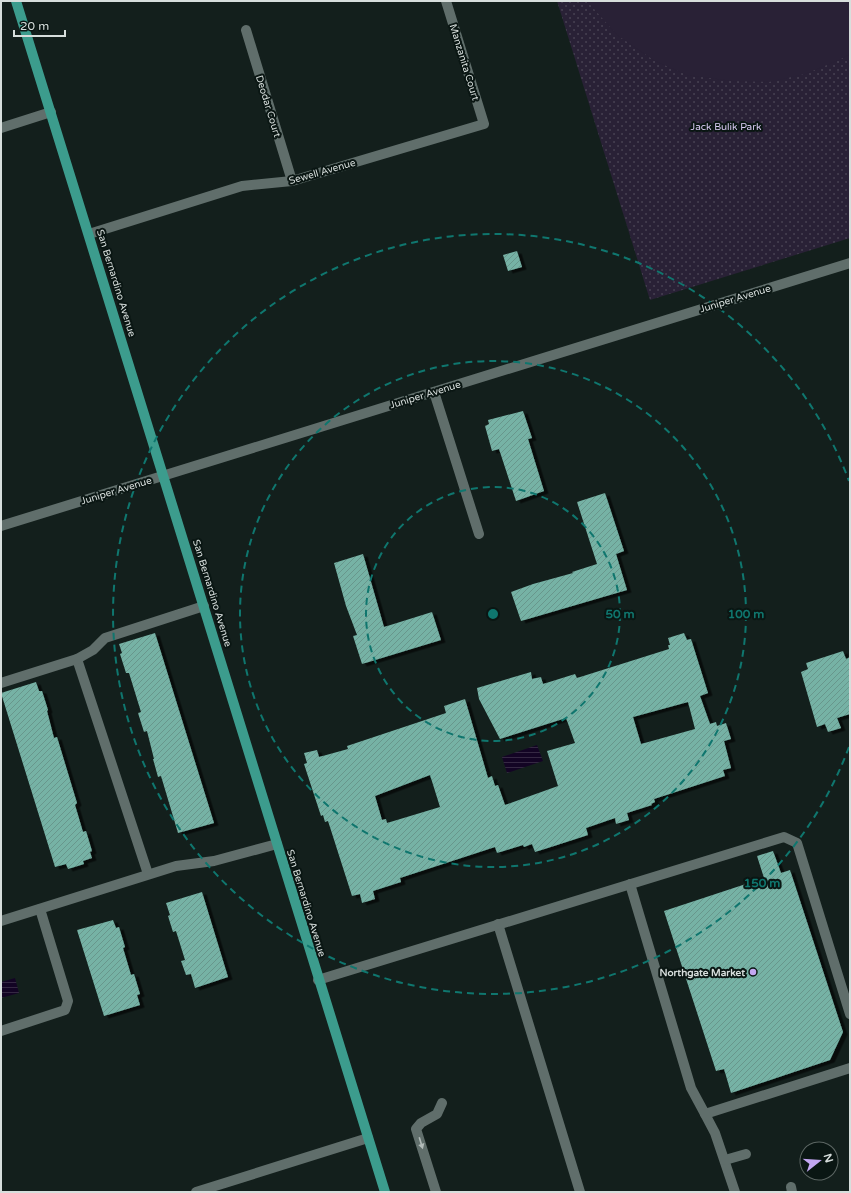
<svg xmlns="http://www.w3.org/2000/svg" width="851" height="1193" viewBox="0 0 851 1193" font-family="'Varela Round',sans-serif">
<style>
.park{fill:url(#park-dots)}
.garden{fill:#292136}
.water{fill:url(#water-rules)}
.building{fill:url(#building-hatch);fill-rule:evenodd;filter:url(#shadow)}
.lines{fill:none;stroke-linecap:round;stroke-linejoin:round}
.minor{stroke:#606e6b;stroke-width:10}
.major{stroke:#3c9c8d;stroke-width:10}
.oneway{fill:#b3bcba}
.ring{fill:none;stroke:#0f766e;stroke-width:2;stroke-dasharray:7 5}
.poi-dot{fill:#c3a7f2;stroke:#0a1613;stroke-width:1.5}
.labels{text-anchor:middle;stroke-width:4;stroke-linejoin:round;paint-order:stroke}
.street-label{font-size:10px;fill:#d7dedc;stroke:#0a1613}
.park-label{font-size:10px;fill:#dbcdf5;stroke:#0a1613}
.poi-label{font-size:10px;font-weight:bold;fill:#d7dedc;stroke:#0a1613;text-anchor:end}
.centre{fill:#0f766e;stroke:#0a1613;stroke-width:2}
.ring-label{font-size:12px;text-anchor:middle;font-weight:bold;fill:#0f766e;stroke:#0a1613;stroke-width:4;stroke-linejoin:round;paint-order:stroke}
</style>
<defs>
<pattern id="park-dots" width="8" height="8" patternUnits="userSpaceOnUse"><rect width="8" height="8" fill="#292136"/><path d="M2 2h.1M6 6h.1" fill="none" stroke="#474152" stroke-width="1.8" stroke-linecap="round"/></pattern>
<pattern id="water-rules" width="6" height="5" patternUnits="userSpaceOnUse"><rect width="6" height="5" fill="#130424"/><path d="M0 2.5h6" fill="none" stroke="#352843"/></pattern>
<pattern id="building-hatch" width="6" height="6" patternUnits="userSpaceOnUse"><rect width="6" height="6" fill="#76b2a5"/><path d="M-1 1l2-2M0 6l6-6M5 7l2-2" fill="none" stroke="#68968c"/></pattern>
<filter id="shadow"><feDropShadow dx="4.5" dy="2.5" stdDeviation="0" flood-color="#0009"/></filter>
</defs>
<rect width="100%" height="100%" fill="#131f1c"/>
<path class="park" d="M557 1H850V238L650 300Z"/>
<path class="garden" d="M587 1H846L850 20V54L839 60 805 74 769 82 732 81 687 75 655 61 617 35Z"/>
<g class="water">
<path d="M537 745 543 761 507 773 502 757Z"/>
<path d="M15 978 19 993 1 998V982Z"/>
</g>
<g class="building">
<path d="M517 251 522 267 508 271 503 255Z"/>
<path d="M523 411 532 438 528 439 544 491 516 501 499 449 492 451 485 426 489 424 488 420Z"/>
<path d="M605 493 624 551 616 554 627 590 521 621 511 592 533 584 573 573 572 572 597 564 577 502Z"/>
<path d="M363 554 384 627 432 612 441 640 362 664 353 636 357 635 346 606 334 563Z"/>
<path d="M155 633 214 823 178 833 161 776 158 777 153 759H154L147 731 144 732 138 713 141 712 129 673H126L120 654 122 653 119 644Z"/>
<path d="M684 633 687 640 691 639 708 693 700 696 710 724 716 722 717 726 726 723 731 739 724 741 731 768 723 770 725 776 654 799 655 802 651 804 652 805 627 813 629 820 616 824 615 818 586 828 588 835 554 846 535 852 532 844 524 847 523 845 497 853 495 847 400 878 401 882 373 891 375 899 362 903 360 894 352 896 328 821 325 822 323 815 321 816 304 764 307 763 304 753 317 750 319 757 348 749 347 746 446 713 444 706 465 699 488 778 492 776 495 786 498 785 505 805 558 786 547 751 575 743 566 718 500 739 479 699 477 688 531 672 532 679 541 677 543 684 575 674 577 678 669 649 668 645H670L668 638ZM688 702 695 729 641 744 633 717ZM430 775 440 807 387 823 386 819 382 820 375 796Z"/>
<path d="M843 651 846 659 850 657V714L837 718 841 728 828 732 825 724 817 727 801 672 808 669 806 663Z"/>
<path d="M36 682 39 691H42L48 710 47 711 54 738 57 737 77 803 75 805 83 832 86 831 92 851 90 852 92 858 83 861 84 864 68 869 66 864 55 867 1 693Z"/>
<path d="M773 851 781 873 790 870 843 1032 830 1060 731 1093 724 1069 716 1071 664 911 764 878 757 856Z"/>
<path d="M202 892 228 977 195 988 191 974 186 975 181 961 185 960 176 931 173 932 168 916 170 915 166 903Z"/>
<path d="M113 920 116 928 119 927 125 947 123 948 131 975 134 974 140 994 137 995 140 1005 104 1016 77 930Z"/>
</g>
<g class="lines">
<g class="minor">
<path d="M246 30 292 181"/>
<path d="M1 128 51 112"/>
<path d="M89 234 242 186 292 181 484 124 446 1"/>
<path d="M434 392 479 534"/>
<path d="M1 526 850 263"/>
<path d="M77 659 148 874"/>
<path d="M1 683 77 659 93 650 105 638 204 606"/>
<path d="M630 884 691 1088 705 1114 850 1068"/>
<path d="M1 921 176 866 214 861 277 844"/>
<path d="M498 924 580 1192"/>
<path d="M318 980 784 837 797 843 850 1014"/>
<path d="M1 1031 65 1010 68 1001 40 909"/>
<path d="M705 1114 715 1133 735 1192"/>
<path d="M725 1160 746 1154"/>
<path d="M791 1187 792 1192"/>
<path d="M196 1192 368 1138"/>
<path d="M436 1192 416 1129 421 1123 437 1114 442 1103"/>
</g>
<path class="major" d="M16 1 385 1192"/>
</g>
<defs><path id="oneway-solid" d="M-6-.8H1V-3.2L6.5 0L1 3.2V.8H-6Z"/></defs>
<use class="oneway" href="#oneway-solid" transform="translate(421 1143) rotate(73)"/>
<g class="ring">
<circle cx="493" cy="614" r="127"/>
<circle cx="493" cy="614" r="253"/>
<path d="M849 747A380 380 0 1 1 849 481"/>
</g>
<circle class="poi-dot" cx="753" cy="972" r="4"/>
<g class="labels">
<g class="street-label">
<text transform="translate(465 62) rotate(73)" y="4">Manzanita Court</text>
<text transform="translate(269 106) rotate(73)" y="4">Deodar Court</text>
<text transform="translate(322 171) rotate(-16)" y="4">Sewell Avenue</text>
<text transform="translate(117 283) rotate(73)" y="4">San Bernardino Avenue</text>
<text transform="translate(735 298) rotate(-17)" y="4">Juniper Avenue</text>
<text transform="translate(425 394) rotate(-17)" y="4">Juniper Avenue</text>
<text transform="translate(116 490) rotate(-17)" y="4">Juniper Avenue</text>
<text transform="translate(213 593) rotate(73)" y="4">San Bernardino Avenue</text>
<text transform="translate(307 903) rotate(73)" y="4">San Bernardino Avenue</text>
</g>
<g class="park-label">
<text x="726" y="130">Jack Bulik Park</text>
</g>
<g class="poi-label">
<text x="745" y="976">Northgate Market</text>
</g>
</g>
<circle cx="493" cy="614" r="6" class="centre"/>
<g class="ring-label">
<text x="620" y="618">50 m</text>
<text x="746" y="618">100 m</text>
<text x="762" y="887">150 m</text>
</g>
<rect width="851" height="1193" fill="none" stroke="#d7dedc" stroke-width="4"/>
<g transform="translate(819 1161) rotate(73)"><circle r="19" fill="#0a1613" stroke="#5c6663"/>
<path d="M0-3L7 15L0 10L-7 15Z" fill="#c3a7f2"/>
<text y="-6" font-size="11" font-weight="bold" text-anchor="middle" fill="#d7dedc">N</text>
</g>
<path d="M14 30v6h51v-6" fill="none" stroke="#d7dedc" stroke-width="2"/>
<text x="20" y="30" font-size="12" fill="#d7dedc" stroke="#0a1613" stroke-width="3" paint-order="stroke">20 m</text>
</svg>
